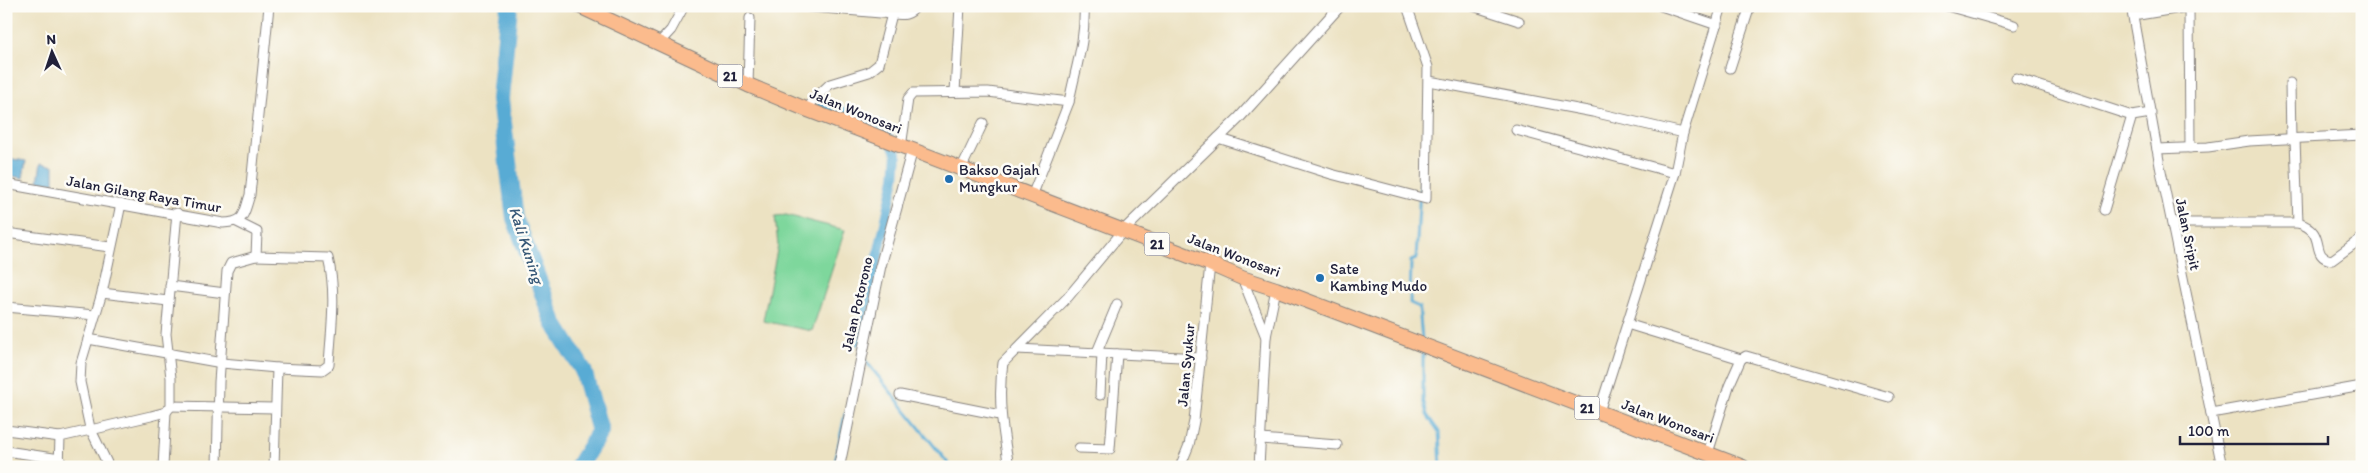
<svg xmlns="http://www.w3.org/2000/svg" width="2368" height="473" viewBox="0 0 2368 473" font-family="Itim,sans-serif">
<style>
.green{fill:#7ed79c;stroke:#507c6c}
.water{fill:#59abd4;stroke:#3e6688}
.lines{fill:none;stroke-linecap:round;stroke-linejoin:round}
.stream{stroke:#59abd4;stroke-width:3}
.canal{stroke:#59abd4;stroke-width:10}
.river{stroke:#59abd4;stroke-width:18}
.minor-casing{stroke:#87827e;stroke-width:11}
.tertiary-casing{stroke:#87827e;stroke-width:12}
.trunk-casing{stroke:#87827e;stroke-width:16}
.minor{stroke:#fff;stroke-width:9}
.tertiary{stroke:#fff;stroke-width:10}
.trunk{stroke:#fbbb8d;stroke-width:14}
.poi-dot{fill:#1f6fb2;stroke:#fdfcf7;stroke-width:2}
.labels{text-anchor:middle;stroke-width:5;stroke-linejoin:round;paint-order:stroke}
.shield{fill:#fdfcf7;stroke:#646373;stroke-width:1}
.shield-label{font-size:14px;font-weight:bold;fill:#22223b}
.street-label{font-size:15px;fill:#22223b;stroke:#fdfcf7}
.poi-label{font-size:15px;fill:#22223b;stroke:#fdfcf7;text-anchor:start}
.water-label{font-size:16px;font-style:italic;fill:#385978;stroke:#fdfcf7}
</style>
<rect width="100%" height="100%" fill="#fdfcf7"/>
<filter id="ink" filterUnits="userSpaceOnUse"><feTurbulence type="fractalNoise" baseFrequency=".02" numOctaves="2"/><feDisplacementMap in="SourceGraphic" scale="10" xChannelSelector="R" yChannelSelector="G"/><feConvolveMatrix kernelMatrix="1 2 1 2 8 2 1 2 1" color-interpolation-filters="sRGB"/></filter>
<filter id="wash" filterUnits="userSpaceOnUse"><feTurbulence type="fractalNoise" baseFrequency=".0096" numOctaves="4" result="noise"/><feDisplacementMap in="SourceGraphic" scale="20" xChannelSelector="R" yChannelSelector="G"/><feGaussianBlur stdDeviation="1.12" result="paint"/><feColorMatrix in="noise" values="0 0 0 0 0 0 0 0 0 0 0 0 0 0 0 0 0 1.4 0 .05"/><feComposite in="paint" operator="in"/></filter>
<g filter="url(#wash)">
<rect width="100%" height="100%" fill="#ece2c2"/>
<path class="green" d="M786 215 845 230 812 331 763 321 778 245 775 216Z"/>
<g class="water">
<path d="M6 158 26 161 23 178 6 175Z"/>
<path d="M41 163 54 166V183L38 181Z"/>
</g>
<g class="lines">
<g class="stream">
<path d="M1422 339 1419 307 1410 303 1411 261 1416 259 1422 153"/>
<path d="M1423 348V399L1427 415 1439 432 1441 467"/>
<path d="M865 360 951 467"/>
<path d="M834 467 845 414"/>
</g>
<path class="canal" d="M822 104 883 126 897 154 895 178 859 341"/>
<path class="river" d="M509 6 500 99 515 218 554 323 583 370 600 431 578 467"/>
</g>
</g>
<g filter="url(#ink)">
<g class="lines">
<g class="minor-casing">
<g id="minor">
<path d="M800 6 892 14"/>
<path d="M1473 6 1519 21"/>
<path d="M1661 6 1717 25"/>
<path d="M1947 6 2014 25"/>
<path d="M2131 6 2160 166 2222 467"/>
<path d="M2189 7 2190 148"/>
<path d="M2133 16 2193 6"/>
<path d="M658 44 671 30 684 6"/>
<path d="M1730 68 1750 6"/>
<path d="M2016 78 2132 116"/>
<path d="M1429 81 1593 112 1683 133"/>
<path d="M2290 83 2291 140"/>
<path d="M748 85 750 18"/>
<path d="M955 92 960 6"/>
<path d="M808 110 813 100 830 84 869 72 879 64 892 14C902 15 910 16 916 6"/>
<path d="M1516 130 1675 173"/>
<path d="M1218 138 1331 174 1426 199 1428 67 1407 6"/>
<path d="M2295 139 2298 223"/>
<path d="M901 147 908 99 913 93 988 92 1069 102C1075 70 1086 40 1084 6"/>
<path d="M2157 149 2208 147 2249 141 2362 135"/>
<path d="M961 169 983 123"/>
<path d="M6 184 223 223C246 222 243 215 250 195L269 6"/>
<path d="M1032 196 1069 102"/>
<path d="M2104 210 2132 116 2151 113"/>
<path d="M237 222 257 232 256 256 328 258C337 294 331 329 329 365L322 370 277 368 274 467"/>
<path d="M2172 223H2298C2329 232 2308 257 2332 260L2362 238"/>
<path d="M6 233 110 247"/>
<path d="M1242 278 1266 337"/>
<path d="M170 286 225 293"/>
<path d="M102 293 168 301"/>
<path d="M6 307 95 315"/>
<path d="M1627 324 1741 359 1746 356 1889 397"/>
<path d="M88 339 222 363 277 368"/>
<path d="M1017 349 1201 358"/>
<path d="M1097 352 1117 304"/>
<path d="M900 395 1000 415"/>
<path d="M1100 395 1102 353"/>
<path d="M171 406 275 408"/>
<path d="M1599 412 1675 173 1683 133 1722 6"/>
<path d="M2211 413 2362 386"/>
<path d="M6 430 60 437"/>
<path d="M1261 439 1337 445"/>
<path d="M1079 448 1110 449 1117 354"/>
<path d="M6 451 60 459"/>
<path d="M1708 453 1729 386 1741 359"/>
<path d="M59 467 60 437 151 416 166 412 171 406V378L166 334 177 213"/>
<path d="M109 467 90 428 80 382 81 363 102 293 121 204"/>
<path d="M163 467 166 412"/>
<path d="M217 467 219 382 227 271 231 263 256 256"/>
<path d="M1009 467C1003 432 997 398 1003 363L1068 297 1123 231"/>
<path d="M1180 467 1189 445 1194 421 1210 264"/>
<path d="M1259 467 1266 337 1276 289"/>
</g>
</g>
<g class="tertiary-casing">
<g id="tertiary">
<path d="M1123 231 1239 118 1340 6"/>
<path d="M839 467 880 268 912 151"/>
</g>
</g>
<g class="trunk-casing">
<path id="trunk" d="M579 6 748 85 808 110 1210 264 1242 278 1276 289 1743 467"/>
</g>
<use href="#minor" class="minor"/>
<use href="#tertiary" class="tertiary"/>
<use href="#trunk" class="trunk"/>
</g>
</g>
<g class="poi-dot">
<circle cx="949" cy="179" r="5"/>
<circle cx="1320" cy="278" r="5"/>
</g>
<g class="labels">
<g class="shield">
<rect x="717.5" y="64.5" width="25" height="23" rx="4"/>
<rect x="1144.5" y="232.5" width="25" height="23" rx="4"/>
<rect x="1574.5" y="396.5" width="25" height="23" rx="4"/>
</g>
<g class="shield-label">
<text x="730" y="81">21</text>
<text x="1157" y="249">21</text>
<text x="1587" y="413">21</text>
</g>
<g class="street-label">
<text transform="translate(856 111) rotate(22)" y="5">Jalan Wonosari</text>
<text transform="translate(144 194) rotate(10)" y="5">Jalan Gilang Raya Timur</text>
<text transform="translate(2188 234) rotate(78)" y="5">Jalan Sripit</text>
<text transform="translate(1234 255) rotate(21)" y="5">Jalan Wonosari</text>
<text transform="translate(857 304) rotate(-77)" y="5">Jalan Potorono</text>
<text transform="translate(1186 365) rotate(-85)" y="5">Jalan Syukur</text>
<text transform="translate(1668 421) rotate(21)" y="5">Jalan Wonosari</text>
</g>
<g class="poi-label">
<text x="959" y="175">Bakso Gajah<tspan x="959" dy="17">Mungkur</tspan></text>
<text x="1330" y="274">Sate<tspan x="1330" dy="17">Kambing Mudo</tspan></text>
</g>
<g class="water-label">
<text transform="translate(527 245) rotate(72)" y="6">Kali Kuning</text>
</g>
</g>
<rect width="2368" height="473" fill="none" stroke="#fdfcf7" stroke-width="25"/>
<g transform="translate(52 52) rotate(357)" stroke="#fdfcf7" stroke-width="4" paint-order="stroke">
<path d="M0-4L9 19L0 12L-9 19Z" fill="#22223b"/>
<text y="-8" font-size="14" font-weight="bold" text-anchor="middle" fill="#22223b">N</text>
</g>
<path d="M2180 436v8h148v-8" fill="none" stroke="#22223b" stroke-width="2.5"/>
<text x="2188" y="436" font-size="15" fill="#22223b" stroke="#fdfcf7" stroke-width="4" paint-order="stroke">100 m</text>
</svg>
